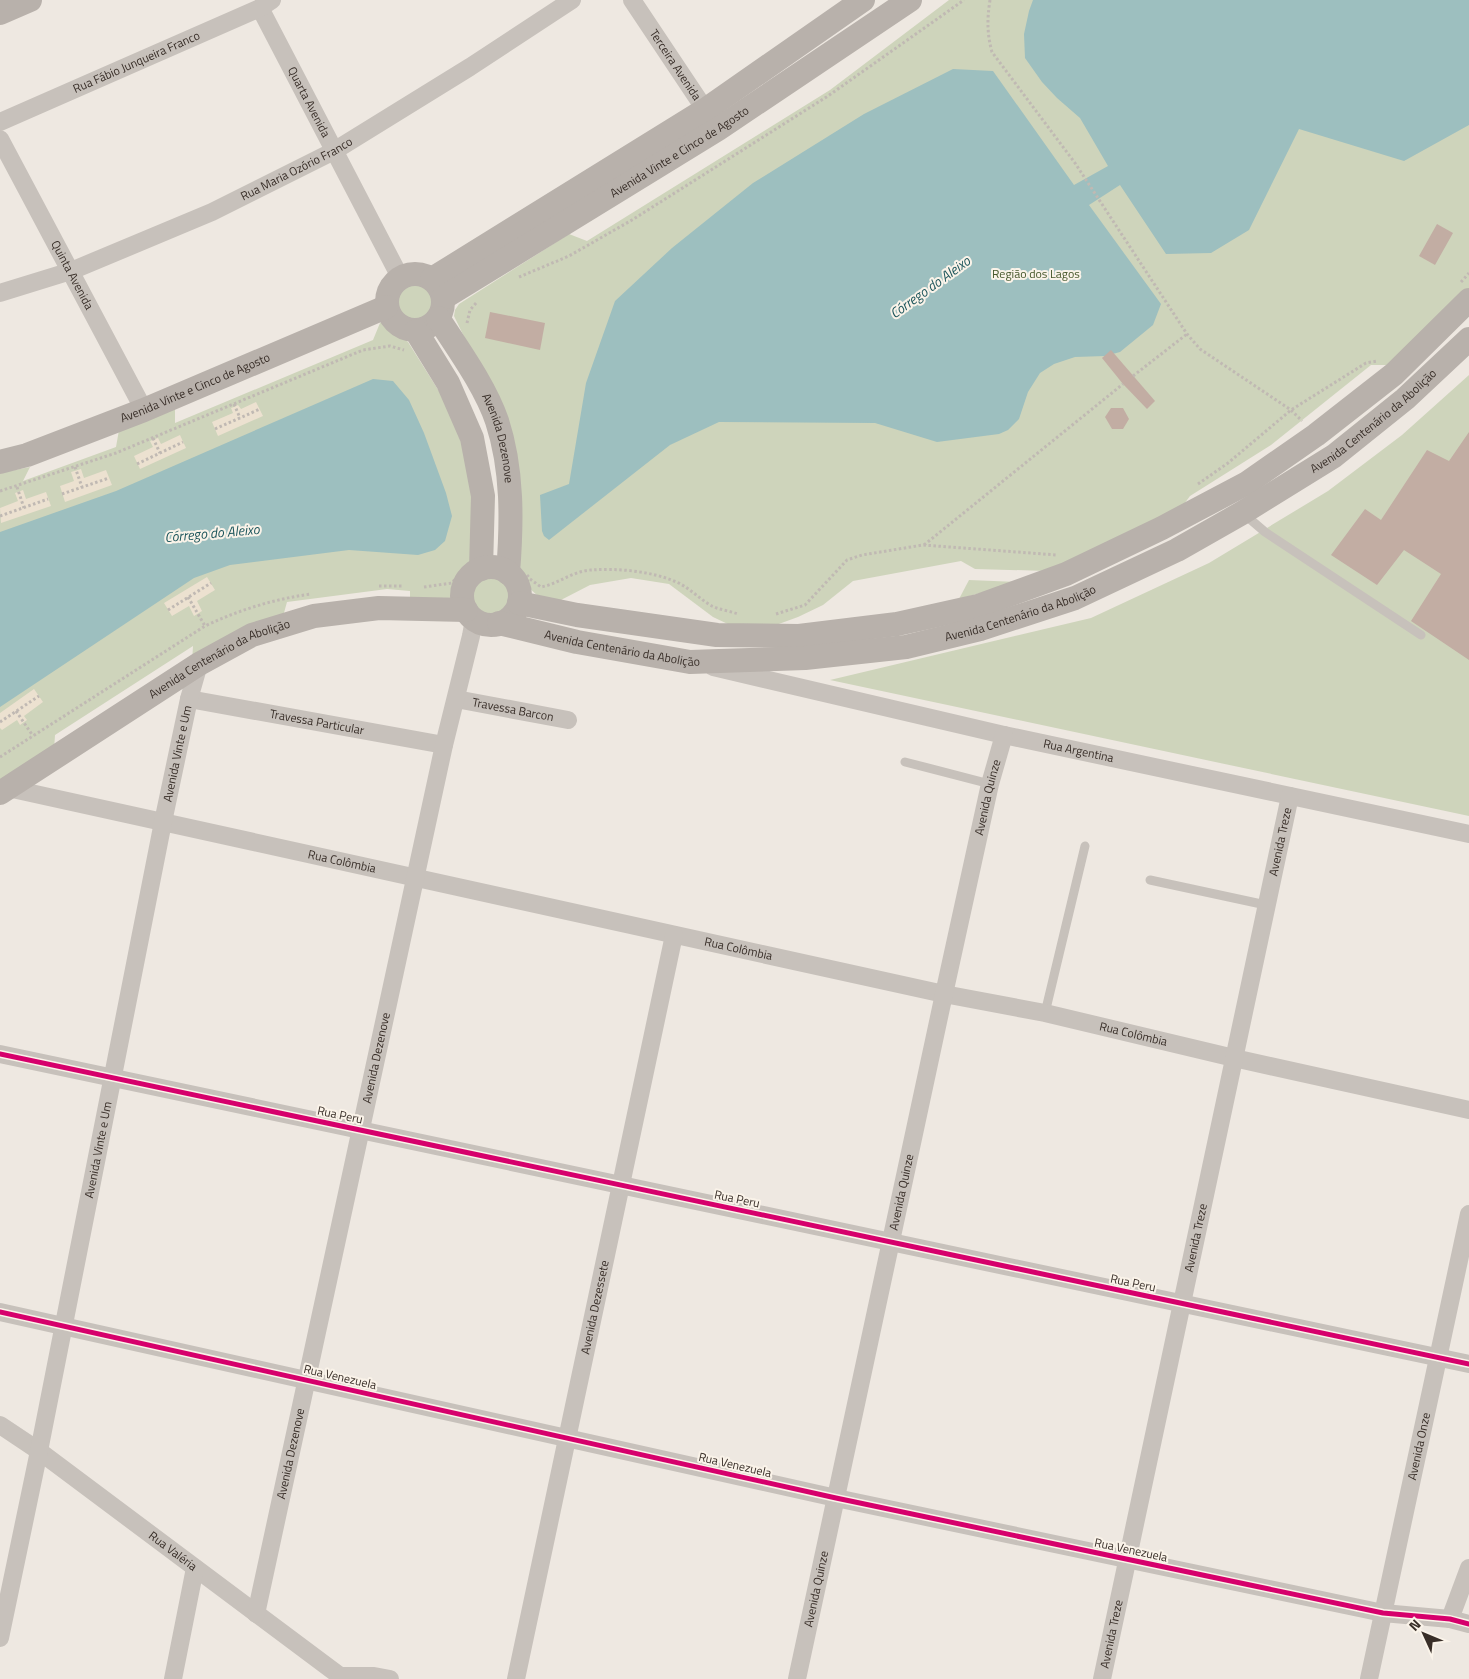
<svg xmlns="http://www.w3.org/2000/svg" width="1469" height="1679" viewBox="0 0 1469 1679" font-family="'Titillium Web',sans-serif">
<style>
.green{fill:#ced4bb}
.plaza{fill:#ece1d0}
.water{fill:#9dbfbf}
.building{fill:#c2ada3}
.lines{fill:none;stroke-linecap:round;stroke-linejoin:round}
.path{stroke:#c0b9b3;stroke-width:3;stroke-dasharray:2.5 2.5;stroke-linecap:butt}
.lane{stroke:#c7c1bb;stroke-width:9}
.street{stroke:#c7c1bb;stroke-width:18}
.secondary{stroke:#b8b1ab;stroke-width:24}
.cycleway-casing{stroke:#faf3e9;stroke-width:8}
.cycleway{stroke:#d6006c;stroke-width:5}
.labels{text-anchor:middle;stroke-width:4;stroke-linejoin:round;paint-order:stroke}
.street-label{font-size:12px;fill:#382e28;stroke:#faf3e9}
.park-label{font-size:12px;fill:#45572b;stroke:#faf3e9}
.water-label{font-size:14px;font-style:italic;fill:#1c555b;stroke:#faf3e9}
</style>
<rect width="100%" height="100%" fill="#eee8e1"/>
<g class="green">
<path d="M949 0H1469V289L1389 365H1371L1271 445 1190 496 1178 512 1048 571 975 569 961 561 853 581 823 605 798 617 765 629 732 626 713 617 669 584 631 578 590 585 559 601 540 598 525 584 520 566 495 400 454 316 455 310 459 304 569 234 587 241 830 90Z"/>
<circle cx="415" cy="302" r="20"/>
<path d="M384 320 394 331 408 342 442 396 466 453 474 506 470 571 454 595 453 606 410 604V591L387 589 287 602 282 620 192 663 193 646 55 735 54 750 0 786V473L30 467 23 481 116 447 119 430 175 405V423L373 340 380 323Z"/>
<path d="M1469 375V816L830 680 1091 618 1209 563 1328 491 1402 435Z"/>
<circle cx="491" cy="597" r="21"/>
<path d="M969 580 1019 582 959 599Z"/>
</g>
<g class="plaza">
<path d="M256 402 263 416 218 436 212 422 233 413 231 408 234 407 238 405 241 409Z"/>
<path d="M180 435 186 448 140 469 134 456 153 447 150 441 158 438 161 444Z"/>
<path d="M81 469 84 478 106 470 112 485 65 502 60 486 74 481 71 472Z"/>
<path d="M23 490 26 499 46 492 51 506 1 523 0 508 18 501 15 493Z"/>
<path d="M207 577 215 590 197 601 202 611 194 616 189 606 172 616 164 603Z"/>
<path d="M34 689 43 702 24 716 27 720 24 722 20 725 17 720 2 730 0 728V713Z"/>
</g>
<g class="water">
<path d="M1033 0H1469V125L1404 161 1299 129 1249 230 1211 253 1166 254 1120 185 1089 205 1161 304 1153 325 1120 352 1105 356 1075 357 1054 364 1040 373 1028 392 1019 419 1008 430 999 434 937 442 875 423 719 422 670 445 549 540 544 536 542 531 540 495 569 484 586 383 615 301 672 248 753 183 864 114 953 69 993 71 1074 185 1108 166 1080 118 1057 98 1042 82 1025 58 1024 34 1029 11Z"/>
<path d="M373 379 393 381 409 400 424 433 446 493 452 516 445 541 435 550 418 555 349 550 230 565 194 578 0 707V532L116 491Z"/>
</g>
<g class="building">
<path d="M1437 224 1453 233 1435 265 1419 256Z"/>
<path d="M490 312 545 323 540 350 485 338Z"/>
<path d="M1111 350 1155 401 1147 409 1123 384 1102 358Z"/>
<path d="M1111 408H1123L1129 419 1123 429H1112L1105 417Z"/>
<path d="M1469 432V660L1411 621 1441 574 1404 550 1377 585 1331 555 1365 509 1381 520 1427 450 1449 461Z"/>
</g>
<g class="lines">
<g class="path">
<path d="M990 0C987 19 987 34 992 52L1075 163 1187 334 1200 349 1291 410 1302 421"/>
<path d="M519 277 569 256 632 220 828 96 964 0"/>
<path d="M1461 282 1469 273"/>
<path d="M467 323 470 310 477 302"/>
<path d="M1133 376 1187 334"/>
<path d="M234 404 240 418"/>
<path d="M215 429 260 409"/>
<path d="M153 438 160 453"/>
<path d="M137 464 183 442"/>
<path d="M75 467 82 487"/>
<path d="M1198 484 1228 463 1291 410 1366 363 1377 361"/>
<path d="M17 487 24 508"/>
<path d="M0 491 116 453 363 350 390 346 404 350"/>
<path d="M62 494 109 478"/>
<path d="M0 516 48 499"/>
<path d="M924 545 1123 384"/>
<path d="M527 575 530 579 541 587C558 584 573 571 591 570 616 568 650 571 674 581 688 586 699 599 712 606 720 610 730 611 738 614"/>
<path d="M379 586H403"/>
<path d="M424 587 452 583 461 571"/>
<path d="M188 597 205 626"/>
<path d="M168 610 211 583"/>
<path d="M776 614 805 605 847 560 862 555 923 545 1057 555"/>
<path d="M16 711 33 736"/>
<path d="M0 722 39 696"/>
<path d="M0 757 205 626C239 610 274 599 311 594"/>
</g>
<g class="lane">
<path d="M1244 514 1265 532 1421 635"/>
<path d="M905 762 990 784"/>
<path d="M1150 880 1266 905"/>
<path d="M1045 1013 1085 846"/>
</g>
<g class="street">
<path id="s1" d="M632 0 712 120"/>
<path id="s2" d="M260 8 400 277"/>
<path id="s3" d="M0 122 260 8 272 0"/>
<path id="s4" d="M0 139 144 410"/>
<path id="s5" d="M0 293 71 271 212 212 334 151 470 67 572 0"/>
<path id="s6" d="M713 667 1004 735 1469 834"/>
<path id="s7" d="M189 699 444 745"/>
<path id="s8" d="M456 699 568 720"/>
<path id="s9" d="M8 788 944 994 1045 1013 1234 1058 1469 1110"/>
<path d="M0 1054 1469 1364"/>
<path d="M0 1312 836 1498 1383 1613 1450 1619 1469 1624"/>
<path id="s10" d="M0 1425 39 1451 344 1679"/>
<path id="s11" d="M256 1614 444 745 471 636 474 619"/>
<path d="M1450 1619 1469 1568"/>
<path id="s12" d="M0 1638 39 1451 163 822 189 699 199 664"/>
<path d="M173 1679 195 1568"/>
<path d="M340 1679 341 1676H374L390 1679"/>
<path id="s13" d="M516 1679 674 935"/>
<path id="s14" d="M797 1679 944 994 990 784 1004 735"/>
<path id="s15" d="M1102 1679 1290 796"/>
<path id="s16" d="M1369 1679 1469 1214"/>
</g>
<g class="secondary">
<path d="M0 13 30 0"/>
<circle cx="415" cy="302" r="28"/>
<path d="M432 279 705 110 863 0"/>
<path id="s17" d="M443 298 718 129 910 0"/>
<path id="s18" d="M438 318C458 349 485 386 497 421 513 470 512 522 508 573"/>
<path d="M416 331 448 383 472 438 483 496 481 569"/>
<path id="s19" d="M0 462 27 455 144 410 386 307"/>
<circle cx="491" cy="596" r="29"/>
<path d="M519 603 577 615 717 635 799 636 897 624 978 606 1066 574 1162 528 1247 483 1316 435 1394 374 1469 300"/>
<path id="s20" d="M499 623 577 642 690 662 805 658 906 647 980 629 1075 598 1177 550 1242 513 1334 456 1405 399 1469 339"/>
<path id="s21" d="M0 793 199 664 252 635 314 616 379 608 466 610"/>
</g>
<g class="cycleway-casing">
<g id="cycleway">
<path d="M0 1054 1469 1364"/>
<path d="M0 1312 836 1498 1383 1613 1450 1619 1469 1624"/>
</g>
</g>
<use href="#cycleway" class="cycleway"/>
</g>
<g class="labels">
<g class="street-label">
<text dy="4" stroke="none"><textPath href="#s3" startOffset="149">Rua Fábio Junqueira Franco</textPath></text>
<text dy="4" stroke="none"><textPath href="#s1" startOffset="78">Terceira Avenida</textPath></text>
<text dy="4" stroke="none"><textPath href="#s2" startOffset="106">Quarta Avenida</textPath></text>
<text dy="4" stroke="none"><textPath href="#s17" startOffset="278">Avenida Vinte e Cinco de Agosto</textPath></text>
<text dy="4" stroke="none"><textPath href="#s5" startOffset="322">Rua Maria Ozório Franco</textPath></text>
<text dy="4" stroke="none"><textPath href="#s4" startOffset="154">Quinta Avenida</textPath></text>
<text dy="4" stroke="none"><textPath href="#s19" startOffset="209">Avenida Vinte e Cinco de Agosto</textPath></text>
<text dy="4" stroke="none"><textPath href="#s20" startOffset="936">Avenida Centenário da Abolição</textPath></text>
<text dy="4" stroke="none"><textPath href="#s18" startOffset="136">Avenida Dezenove</textPath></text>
<text dy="4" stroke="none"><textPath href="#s20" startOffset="531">Avenida Centenário da Abolição</textPath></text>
<text dy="4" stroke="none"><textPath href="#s20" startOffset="126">Avenida Centenário da Abolição</textPath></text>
<text dy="4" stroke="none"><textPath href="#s21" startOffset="258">Avenida Centenário da Abolição</textPath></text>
<text dy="4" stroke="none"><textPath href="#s8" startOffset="58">Travessa Barcon</textPath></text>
<text dy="4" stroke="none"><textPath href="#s7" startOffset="130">Travessa Particular</textPath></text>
<text dy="4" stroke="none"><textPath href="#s6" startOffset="375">Rua Argentina</textPath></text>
<text dy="4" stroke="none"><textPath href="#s12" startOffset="902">Avenida Vinte e Um</textPath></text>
<text dy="4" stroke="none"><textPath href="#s14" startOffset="902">Avenida Quinze</textPath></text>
<text dy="4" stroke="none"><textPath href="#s15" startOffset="856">Avenida Treze</textPath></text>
<text dy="4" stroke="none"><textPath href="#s9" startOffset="342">Rua Colômbia</textPath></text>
<text dy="4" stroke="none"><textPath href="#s9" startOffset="748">Rua Colômbia</textPath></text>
<text dy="4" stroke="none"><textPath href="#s9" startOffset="1152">Rua Colômbia</textPath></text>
<text dy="4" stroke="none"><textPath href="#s11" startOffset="569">Avenida Dezenove</textPath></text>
<text transform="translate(340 1115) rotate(12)" y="4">Rua Peru</text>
<text dy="4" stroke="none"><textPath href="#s12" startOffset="498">Avenida Vinte e Um</textPath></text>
<text dy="4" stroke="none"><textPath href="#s14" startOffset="498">Avenida Quinze</textPath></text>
<text transform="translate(737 1199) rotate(12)" y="4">Rua Peru</text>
<text dy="4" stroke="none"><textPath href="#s15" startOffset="451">Avenida Treze</textPath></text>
<text transform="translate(1133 1283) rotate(12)" y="4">Rua Peru</text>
<text dy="4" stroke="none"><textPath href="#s13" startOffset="380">Avenida Dezessete</textPath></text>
<text transform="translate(340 1377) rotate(13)" y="4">Rua Venezuela</text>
<text dy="4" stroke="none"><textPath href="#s16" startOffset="238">Avenida Onze</textPath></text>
<text dy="4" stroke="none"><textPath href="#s11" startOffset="164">Avenida Dezenove</textPath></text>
<text transform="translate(735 1465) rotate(13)" y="4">Rua Venezuela</text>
<text transform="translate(1131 1550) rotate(12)" y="4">Rua Venezuela</text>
<text dy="4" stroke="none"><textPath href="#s10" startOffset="214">Rua Valéria</textPath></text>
<text dy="4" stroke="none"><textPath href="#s14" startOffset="92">Avenida Quinze</textPath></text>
<text dy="4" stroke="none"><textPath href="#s15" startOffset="46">Avenida Treze</textPath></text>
</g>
<g class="park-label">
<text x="1036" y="278">Região dos Lagos</text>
</g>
<g class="water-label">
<text transform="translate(930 287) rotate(-36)" y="5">Córrego do Aleixo</text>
<text transform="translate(212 533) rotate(-5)" y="5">Córrego do Aleixo</text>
</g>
</g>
<g transform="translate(1424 1634) rotate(314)" stroke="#faf3e9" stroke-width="4" paint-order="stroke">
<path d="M0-4L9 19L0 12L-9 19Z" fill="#382e28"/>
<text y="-8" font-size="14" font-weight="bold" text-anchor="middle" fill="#382e28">N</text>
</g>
</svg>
